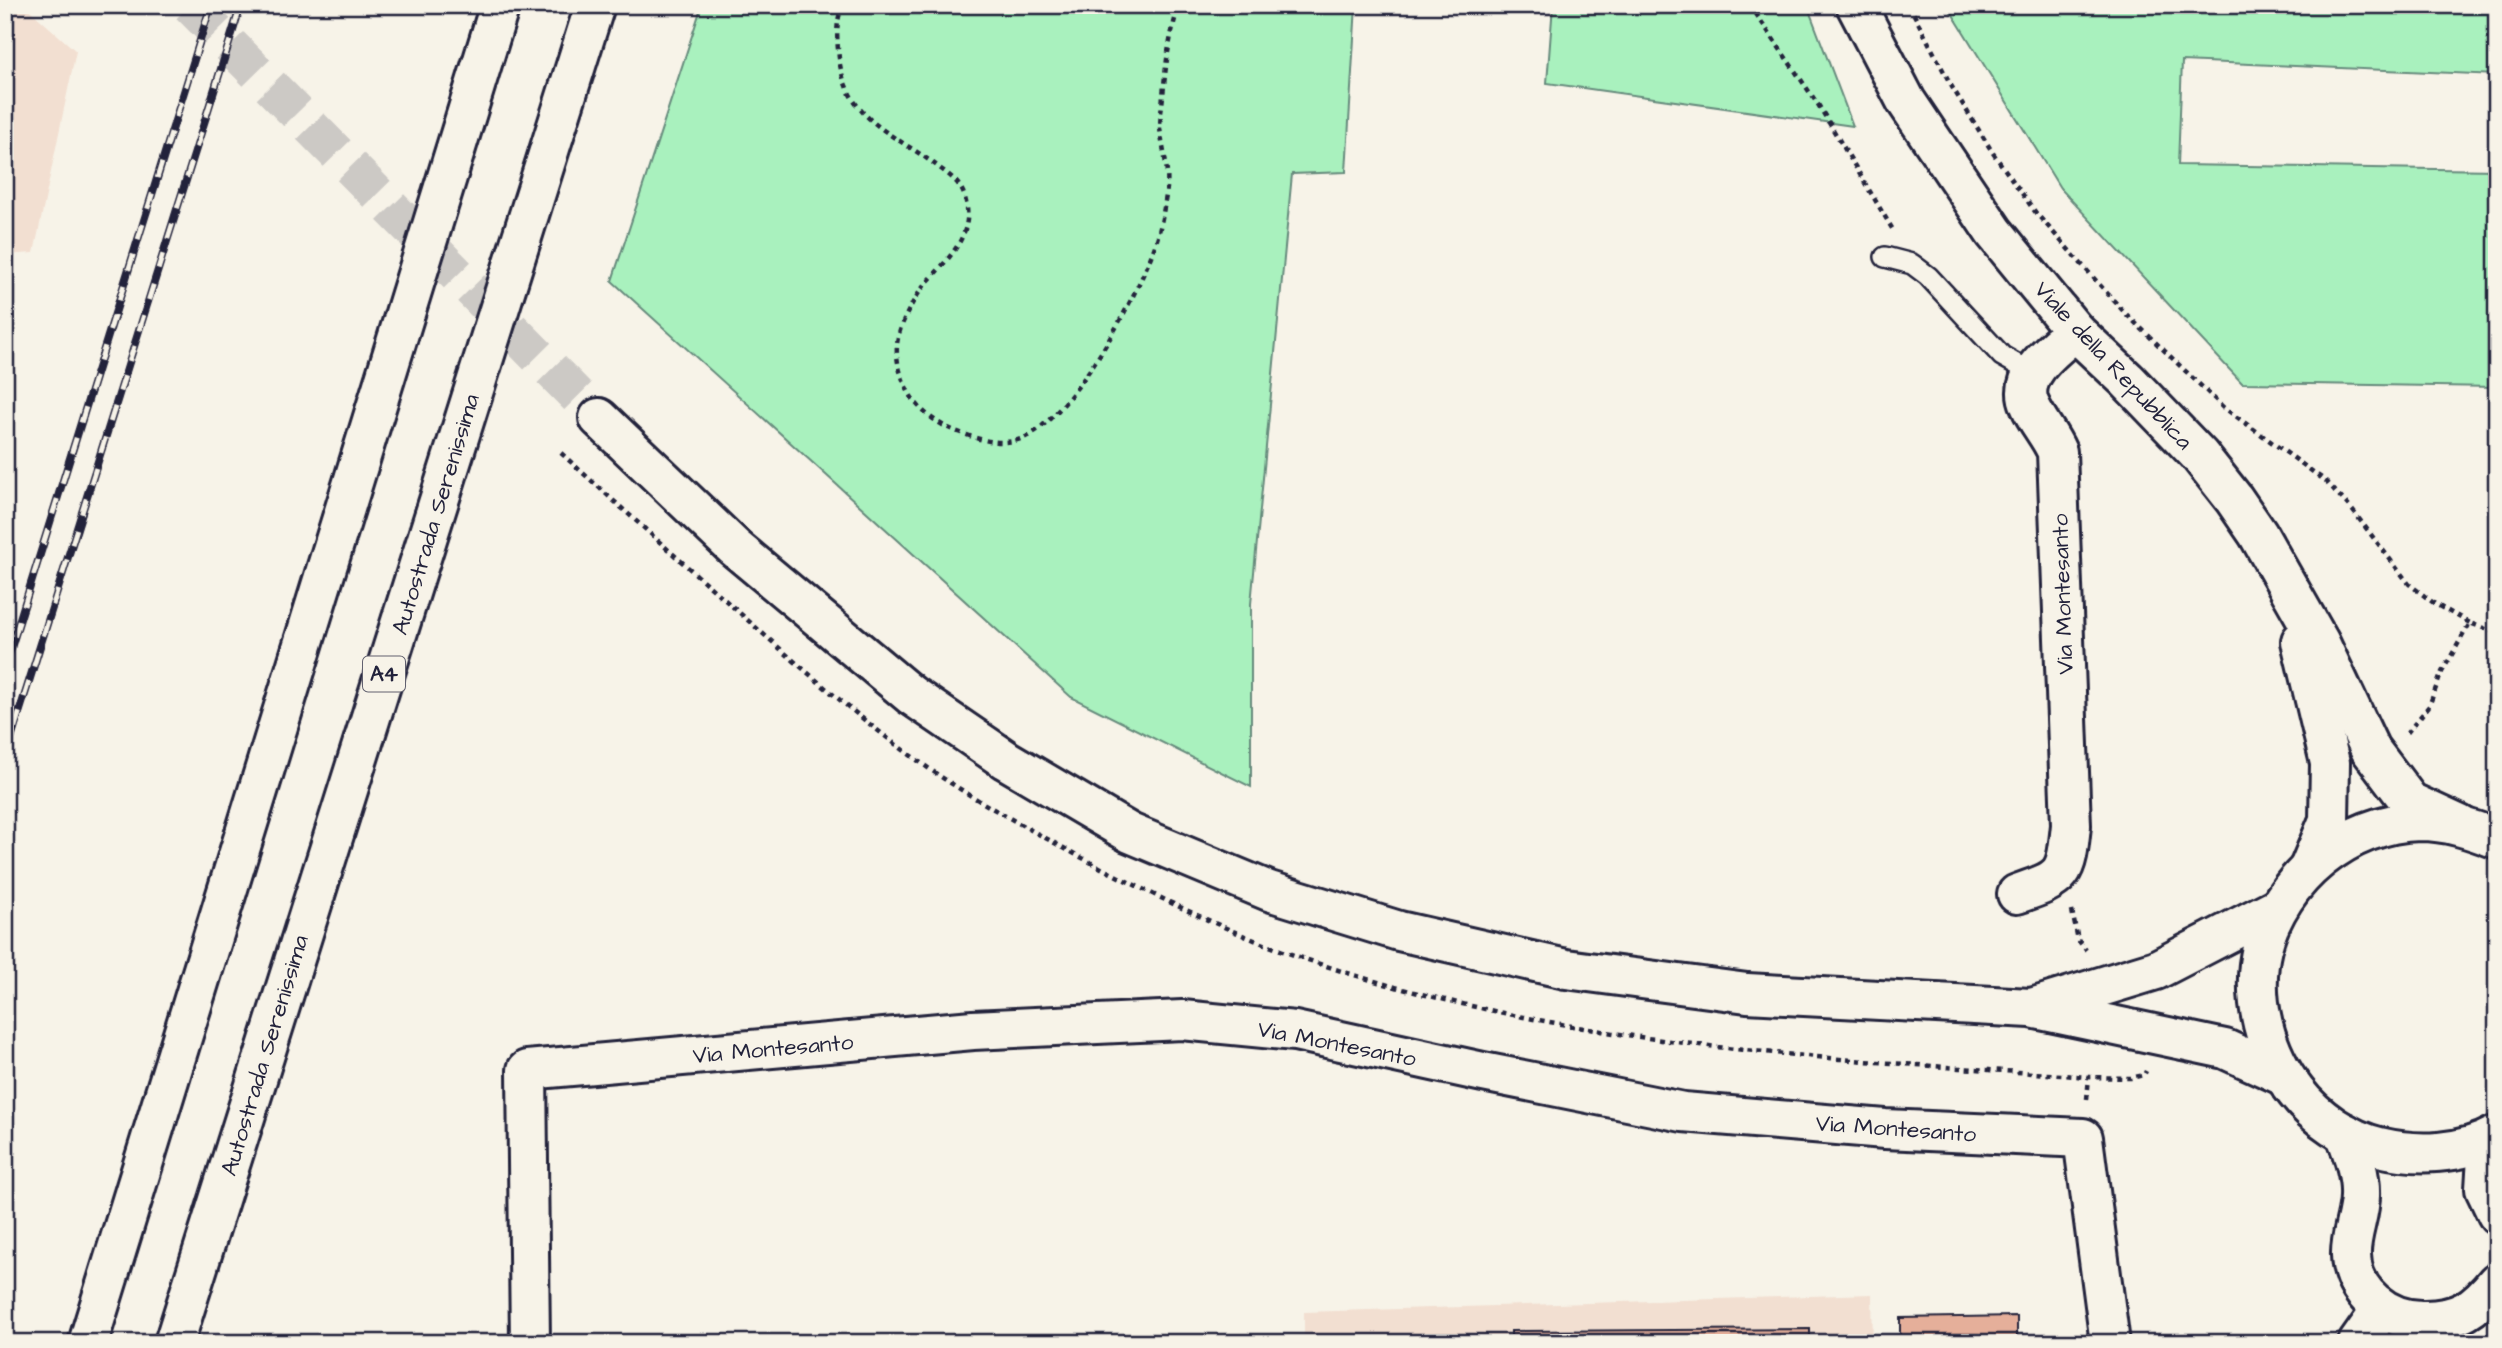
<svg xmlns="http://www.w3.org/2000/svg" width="2502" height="1348" viewBox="0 0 2502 1348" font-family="'Architects Daughter',sans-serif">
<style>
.built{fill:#f2dfd1}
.green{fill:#a9f1be;stroke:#668a7c;stroke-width:2}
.building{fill:#e5af9a;stroke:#22223b;stroke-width:2}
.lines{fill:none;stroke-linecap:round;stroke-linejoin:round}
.tertiary-tunnel{stroke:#ccc9c5;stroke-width:38;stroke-dasharray:38 19;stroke-linecap:butt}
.service-casing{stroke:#22223b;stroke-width:24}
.minor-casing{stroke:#22223b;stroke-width:44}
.tertiary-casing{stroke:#22223b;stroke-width:44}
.motorway-casing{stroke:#22223b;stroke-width:44}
.path{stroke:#22223b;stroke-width:4.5;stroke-dasharray:5 5;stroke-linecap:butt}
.service{stroke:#f7f3e8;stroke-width:19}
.minor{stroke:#f7f3e8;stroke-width:38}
.tertiary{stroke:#f7f3e8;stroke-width:38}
.motorway{stroke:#f7f3e8;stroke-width:38}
.rail-casing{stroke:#22223b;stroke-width:8}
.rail{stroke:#f7f3e8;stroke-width:5;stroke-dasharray:16;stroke-linecap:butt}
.labels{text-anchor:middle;stroke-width:7;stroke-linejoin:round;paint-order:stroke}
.shield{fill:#f7f3e8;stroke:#62616f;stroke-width:2}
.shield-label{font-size:21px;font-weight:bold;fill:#22223b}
.street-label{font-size:23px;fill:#22223b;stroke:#f7f3e8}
</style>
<rect width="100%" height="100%" fill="#f7f3e8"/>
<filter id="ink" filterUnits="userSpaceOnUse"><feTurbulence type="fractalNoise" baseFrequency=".0143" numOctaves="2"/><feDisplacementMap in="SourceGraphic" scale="14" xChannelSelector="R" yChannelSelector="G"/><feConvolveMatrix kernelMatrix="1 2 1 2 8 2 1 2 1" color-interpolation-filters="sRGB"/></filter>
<g filter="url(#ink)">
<g class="built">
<path d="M5 5H24L76 51 34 253 5 255Z"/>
<path d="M1872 1294 1873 1343H1304V1312Z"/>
</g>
<g class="green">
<path d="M702 5H1356L1346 172 1292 174 1251 604V787L1071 697 612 281Z"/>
<path d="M1553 5H1807L1853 126 1547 83Z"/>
<path d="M1947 5H2497V75L2182 61 2178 165 2497 170V387L2242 383 2060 188Z"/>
</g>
<g class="building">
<path d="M2017 1316V1343H1900V1318Z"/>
<path d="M1810 1329V1343H1511V1331Z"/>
</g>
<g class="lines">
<path class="tertiary-tunnel" d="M190 5 599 418"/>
<g class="service-casing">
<path id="service" d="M1885 257 1912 264 1928 276 2002 356 2032 373"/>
</g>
<g class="minor-casing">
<g id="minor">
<path d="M2017 894C2065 878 2066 875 2071 825L2057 452C2050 435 2037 422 2030 405 2016 375 2056 348 2075 331"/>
<path d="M2345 1133C2353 1154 2361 1174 2360 1196 2360 1215 2350 1236 2351 1255 2352 1293 2387 1321 2424 1320 2459 1320 2475 1309 2497 1282"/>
<path d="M2488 1140 2485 1189 2497 1214"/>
<path d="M530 1343 527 1070 973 1030 1182 1020 1295 1031 1483 1072 1683 1112 1885 1129 2083 1138 2110 1343"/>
<path d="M2358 1343 2382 1309"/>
</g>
</g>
<g class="tertiary-casing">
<g id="tertiary">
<path d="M1856 5 1906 101 1994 232 2075 331 2127 380 2200 456 2234 499 2258 534 2320 643 2370 749 2410 802 2460 825"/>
<path d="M599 418 734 547 911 695 1006 760 1130 833 1269 891 1399 931 1566 969 1747 993 2031 1008 2225 1049 2284 1076"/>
<path d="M2301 641 2330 763 2329 820 2309 868"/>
<path d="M2497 839C2471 829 2447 821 2420 821 2347 823 2280 878 2262 948 2250 998 2265 1053 2296 1092 2316 1118 2347 1139 2379 1147 2417 1156 2461 1155 2497 1135"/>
<path d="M2035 1007 2156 970 2278 907"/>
</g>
</g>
<g class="motorway-casing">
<g id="motorway">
<path d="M88 1343 500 5"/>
<path d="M174 1343 595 5"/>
</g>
</g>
<g class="path">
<path d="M843 5C835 21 837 42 839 58 847 123 897 134 941 169 951 176 962 185 965 198 976 236 946 260 924 286 913 300 898 327 897 345 896 358 899 370 904 382 912 404 931 421 953 430 974 438 998 447 1021 439 1071 421 1144 286 1158 236 1162 220 1165 203 1167 188 1169 169 1162 147 1160 128 1160 118 1162 106 1163 96 1166 62 1169 38 1179 5"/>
<path d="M1750 5 1819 106 1893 230"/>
<path d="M1909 5 1952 87 1993 153 2036 213 2124 312 2223 407 2327 482 2353 511 2409 584 2435 604 2470 623"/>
<path d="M561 453C618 505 675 556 733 607 797 664 861 721 931 770 976 801 1024 826 1071 852 1137 887 1203 920 1272 947 1365 982 1464 1007 1561 1024 1735 1056 1913 1064 2089 1077L2131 1078 2144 1075 2146 1071"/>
<path d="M2407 733 2429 706 2442 672 2470 623 2497 633"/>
<path d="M2072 911 2078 940 2086 950"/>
<path d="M2087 1099 2089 1077"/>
</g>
<use href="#service" class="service"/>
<use href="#minor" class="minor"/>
<use href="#tertiary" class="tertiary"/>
<use href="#motorway" class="motorway"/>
<g class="rail-casing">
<g id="rail">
<path d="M5 667 211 5"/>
<path d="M5 758 241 5"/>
</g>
</g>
<use href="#rail" class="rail"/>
</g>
</g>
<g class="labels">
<rect class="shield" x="363" y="656.5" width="42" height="35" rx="5"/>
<g class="shield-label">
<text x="384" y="681">A4</text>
</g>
<g class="street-label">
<text transform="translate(2114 365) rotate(47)" y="8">Viale della Repubblica</text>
<text transform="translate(435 514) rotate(-73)" y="8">Autostrada Serenissima</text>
<text transform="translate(2062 594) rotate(-92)" y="8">Via Montesanto</text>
<text transform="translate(1337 1043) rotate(11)" y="8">Via Montesanto</text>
<text transform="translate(773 1048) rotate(-5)" y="8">Via Montesanto</text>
<text transform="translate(264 1055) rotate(-73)" y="8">Autostrada Serenissima</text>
<text transform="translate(1896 1128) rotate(4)" y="8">Via Montesanto</text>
</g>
</g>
<rect width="2502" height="1348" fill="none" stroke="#f7f3e8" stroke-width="28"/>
<rect x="14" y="14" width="2474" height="1320" fill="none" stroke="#22223b" stroke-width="2.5" filter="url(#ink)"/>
</svg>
